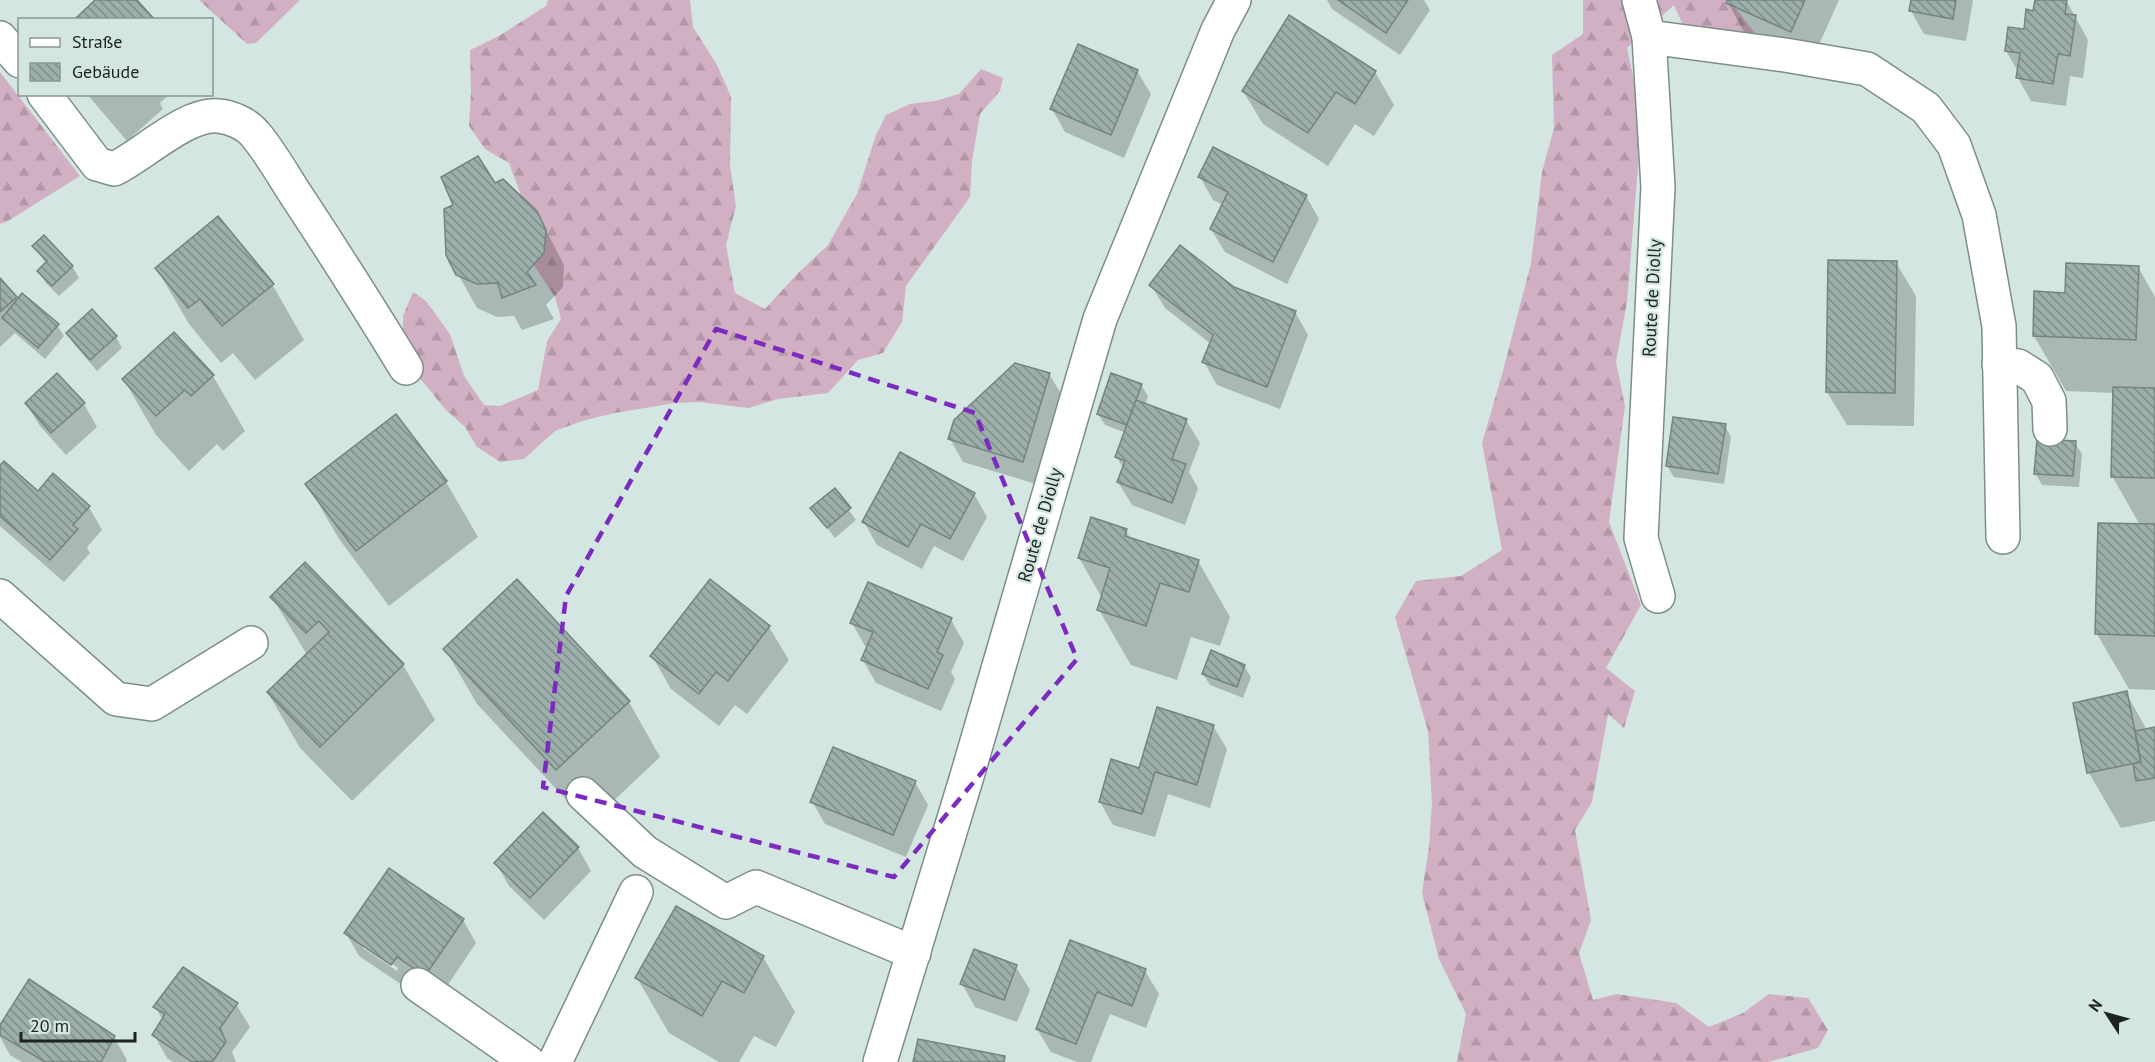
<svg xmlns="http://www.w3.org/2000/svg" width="2155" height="1062" viewBox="0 0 2155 1062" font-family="'PT Sans',sans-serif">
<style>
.forest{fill:url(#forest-firs)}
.shadow{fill:#0003;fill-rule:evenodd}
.building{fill:url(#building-back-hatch);stroke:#748480;stroke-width:1.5}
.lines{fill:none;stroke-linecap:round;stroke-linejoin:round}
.minor-casing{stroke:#7d8e8a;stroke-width:36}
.minor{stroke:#fff;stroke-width:33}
.marked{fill:none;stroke:#7b2cbf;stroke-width:4.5;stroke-dasharray:12 8;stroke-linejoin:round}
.labels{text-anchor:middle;stroke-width:4.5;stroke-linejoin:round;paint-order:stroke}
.street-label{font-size:18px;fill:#1c2321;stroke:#d4e6e1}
</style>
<defs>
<pattern id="forest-firs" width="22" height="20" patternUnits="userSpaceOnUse" patternTransform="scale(1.5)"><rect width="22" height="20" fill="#d2b0c3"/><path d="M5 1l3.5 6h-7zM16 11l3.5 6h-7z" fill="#b497a7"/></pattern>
<pattern id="building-back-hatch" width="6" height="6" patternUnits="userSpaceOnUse" patternTransform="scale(1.5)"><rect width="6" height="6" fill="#9dafaa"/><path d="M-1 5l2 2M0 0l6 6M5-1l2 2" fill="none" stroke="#7f8e8a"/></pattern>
</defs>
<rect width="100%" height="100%" fill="#d4e6e1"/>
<g class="forest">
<path d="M199 0H300L256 43 247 44Z"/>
<path d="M548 0H690L693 27 717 65 731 97 730 166 736 206 726 245 735 293 765 309 798 273 828 245 857 194 876 135 886 115 910 104 935 101 959 94 981 69 1003 78 1000 91 980 114 972 161 970 197 906 286 902 322 883 353 858 360 828 393 778 399 748 408 699 402 675 403 615 413 582 421 555 431 524 459 500 462 477 447 465 427 444 408 416 373 403 345V316L413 292 426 301 450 334 464 376 484 405 500 406 538 390 547 341 561 319 555 297 533 264 522 198 509 163 485 149 469 126 471 92 470 50 499 36 546 6Z"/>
<path d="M1583 0H1729L1758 37 1696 55 1674 5 1627 48 1640 108 1639 154 1627 302 1616 362 1625 406 1609 522 1641 605 1606 668 1635 691 1624 728 1608 714 1592 802 1575 830 1591 920 1579 953 1593 1000 1617 994 1676 1003 1709 1027 1743 1013 1769 994 1808 998 1828 1030 1818 1048 1768 1062H1457L1466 1014 1439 959 1422 893 1429 846 1432 803 1428 731 1395 617 1416 581 1461 576 1502 550 1482 443 1503 371 1531 263 1542 172 1554 128 1552 55 1583 34Z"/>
<path d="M0 72 80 176 8 221 0 224Z"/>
</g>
<g class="shadow">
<path d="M1327 0H1424L1430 10 1400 55 1332 9Z"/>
<path d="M1729 0H1839L1810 65 1747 37 1728 3Z"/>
<path d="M1912 0H1973L1966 41 1924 34 1911 11Z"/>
<path d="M2037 0H2066L2088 40 2083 78 2070 76 2066 106 2031 101 2018 78 2019 73 2006 51 2025 31 2035 12Z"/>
<path d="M1137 71 1151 94 1124 158 1065 132 1052 109Z"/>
<path d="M1375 72 1394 105 1374 136 1355 124 1328 166 1263 124 1243 91Z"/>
<path d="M87 94H170L160 103 163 109 127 141Z"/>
<path d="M1200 177 1306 196 1319 219 1287 284 1225 252 1211 229 1223 205 1213 200Z"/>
<path d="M495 185 536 211 564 265 563 287 546 305 554 319 522 330 514 316 497 317 477 308 458 274Z"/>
<path d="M34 246 72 266 79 278 59 296 45 282 39 271 46 264Z"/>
<path d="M1896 263 1916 296 1914 426 1847 425 1827 392Z"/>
<path d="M2138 267 2155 297V690L2129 689 2097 634 2140 525 2112 476 2114 393 2066 391 2034 336 2067 294Z"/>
<path d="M157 269 272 284 304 340 255 380 233 353 221 363 189 324Z"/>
<path d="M0 280 18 301 57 325 64 336 45 359 15 333 0 347Z"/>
<path d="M1151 285 1233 289 1295 312 1308 335 1280 409 1217 385 1204 362 1211 344 1165 308Z"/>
<path d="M92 311 116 337 122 348 97 371 74 344 67 333Z"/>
<path d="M1049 374 1063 397 1036 484 963 462 950 439Z"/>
<path d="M213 376 245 431 223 451 217 444 189 471 156 435 124 380Z"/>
<path d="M1141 385 1148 396 1145 405 1186 420 1200 443 1189 472 1198 488 1185 525 1132 505 1118 482 1123 468 1117 457 1126 433 1105 425 1098 414Z"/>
<path d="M26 403 84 404 97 427 66 455 40 426Z"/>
<path d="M396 416 446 482 478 537 389 606 339 539 307 484Z"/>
<path d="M1725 426 1731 437 1724 484 1674 477 1667 466Z"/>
<path d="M2075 443 2082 454 2079 487 2042 485 2035 473Z"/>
<path d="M0 467 38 493 89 507 102 530 87 547 90 553 64 582 0 526Z"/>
<path d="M834 490 856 520 835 538 812 508Z"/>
<path d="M974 494 987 517 963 561 934 546 922 569 877 545 864 522Z"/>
<path d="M1126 530 1131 540 1198 561 1230 617 1220 646 1191 637 1177 680 1131 665 1099 610 1102 598 1079 558Z"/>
<path d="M305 565 403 665 435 720 352 801 300 748 268 693 307 655 272 597Z"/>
<path d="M951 620 964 643 951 672 955 679 941 711 876 683 863 660 868 647 865 646 852 623Z"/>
<path d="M769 627 789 660 747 714 735 705 719 726 671 689 652 656Z"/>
<path d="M445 649 629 702 660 757 589 824 477 704Z"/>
<path d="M1244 666 1251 677 1243 698 1210 685 1203 674Z"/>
<path d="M2126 693 2147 730 2155 729V821L2121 828 2089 773 2075 704Z"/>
<path d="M1213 726 1227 749 1210 808 1168 794 1155 837 1113 825 1100 802 1140 770Z"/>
<path d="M915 782 928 805 906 857 825 824 812 801Z"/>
<path d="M578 848 591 871 544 920 509 886 496 863Z"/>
<path d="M463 920 476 943 439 998 405 987 359 956 346 933ZM363 944 398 968 397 971 363 948Z"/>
<path d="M1071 942 1145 971 1159 994 1146 1028 1110 1014 1091 1062H1077L1051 1052 1037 1029Z"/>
<path d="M763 957 795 1012 776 1047 754 1036 739 1062H719L669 1033 637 978Z"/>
<path d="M1016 967 1030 990 1017 1022 975 1007 962 984Z"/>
<path d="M236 1004 250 1027 232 1052 236 1062H173L167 1058 154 1035 163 1020 155 1007Z"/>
<path d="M0 1028 114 1037 127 1060 126 1062H22L10 1055 0 1037Z"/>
</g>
<g class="building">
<path d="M95 0H137L155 20H74Z"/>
<path d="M1338 0H1408L1386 33Z"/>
<path d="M1727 0H1805L1791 32 1726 3Z"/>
<path d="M1911 0H1956L1953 19 1909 11Z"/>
<path d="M2035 0H2067L2065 14 2076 15 2070 56 2058 54 2053 84 2016 78 2020 53 2005 51 2008 27 2024 29 2026 9 2033 11Z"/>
<path d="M1289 15 1376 71 1355 104 1336 92 1308 133 1242 91Z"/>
<path d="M1078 44 1138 70 1111 135 1050 109Z"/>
<path d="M1213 147 1307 195 1273 262 1210 229 1228 192 1198 177Z"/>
<path d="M478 156 495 183 503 179 537 211 546 230 544 253 527 272 536 285 502 298 498 283 477 284 456 275 446 255 444 209 453 205 441 177Z"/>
<path d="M218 216 274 284 222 326 200 299 188 308 155 268Z"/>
<path d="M44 235 73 266 52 286 37 271 47 261 32 246Z"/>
<path d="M1180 245 1234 287 1296 311 1267 387 1202 362 1213 335 1149 285Z"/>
<path d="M1828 260 1897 261 1895 393 1826 392Z"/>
<path d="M2066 263 2139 266 2136 340 2033 336 2034 291 2065 293Z"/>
<path d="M0 278 17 297 0 312Z"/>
<path d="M22 293 59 324 38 348 2 318Z"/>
<path d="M92 309 117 336 90 360 66 333Z"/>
<path d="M174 332 214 375 191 396 185 390 156 416 122 379Z"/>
<path d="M1015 363 1050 373 1023 462 948 439 954 420Z"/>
<path d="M57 373 85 403 51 433 25 403Z"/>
<path d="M1111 373 1142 384 1127 425 1097 414Z"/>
<path d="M2113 387 2155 388V478L2111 477Z"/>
<path d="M1136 400 1187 419 1172 459 1186 464 1172 503 1117 482 1125 461 1115 457Z"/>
<path d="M396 414 447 481 356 551 305 484Z"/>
<path d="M1673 417 1726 424 1718 474 1666 466Z"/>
<path d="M2037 439 2076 441 2073 476 2034 474Z"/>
<path d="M900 452 975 493 950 539 921 524 908 547 862 522Z"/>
<path d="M4 461 38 491 53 473 90 506 73 525 78 529 50 560 0 516V465Z"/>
<path d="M835 488 851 508 827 528 810 508Z"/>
<path d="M1091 517 1127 529 1125 536 1199 560 1189 592 1160 583 1146 626 1097 610 1110 568 1078 558Z"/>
<path d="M2098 523 2155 524V636L2095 634Z"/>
<path d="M305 562 404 664 320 747 267 692 329 632 319 621 306 633 270 597Z"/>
<path d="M517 579 630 701 556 770 443 649Z"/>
<path d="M710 579 770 626 728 681 716 672 699 694 650 656Z"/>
<path d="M868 582 952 618 937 652 943 655 928 689 861 660 873 632 850 623Z"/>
<path d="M1211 650 1245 665 1237 687 1202 674Z"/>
<path d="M2127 691 2141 762 2087 773 2073 703Z"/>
<path d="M1157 707 1214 725 1197 785 1155 772 1142 814 1099 802 1111 759 1139 768Z"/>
<path d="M2155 727V778L2136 781 2133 764 2141 762 2135 731Z"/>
<path d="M833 747 916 781 893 835 810 802Z"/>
<path d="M543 812 579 847 530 898 494 863Z"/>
<path d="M389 868 464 919 425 976 397 957 391 965 344 933Z"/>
<path d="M676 906 764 956 744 993 722 981 702 1016 635 978Z"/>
<path d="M1070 940 1146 969 1132 1006 1097 992 1076 1044 1036 1029Z"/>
<path d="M974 949 1017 965 1004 1000 960 984Z"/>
<path d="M183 967 238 1003 220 1028 226 1042 213 1061 192 1062 152 1035 165 1014 153 1007Z"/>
<path d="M29 979 115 1036 101 1062H45L0 1035V1025Z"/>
<path d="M918 1039 1005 1056 1004 1062H913Z"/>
</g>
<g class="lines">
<g class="minor-casing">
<g id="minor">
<path d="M1639 0 1649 37 1658 187 1641 538 1658 596"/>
<path d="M1649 37 1785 55 1867 69 1926 108 1954 145 1979 215 1999 326 2003 537"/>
<path d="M0 38 20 61"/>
<path d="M44 94 97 164 114 169C142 156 186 113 218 116 231 117 247 124 255 134 271 153 284 177 298 198 335 254 371 311 406 368"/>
<path d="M1999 364 2018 366 2037 378 2049 401 2050 429"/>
<path d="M0 596 116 699 152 704 251 643"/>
<path d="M583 794 645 852 726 902 756 887 914 953"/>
<path d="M418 985 528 1062"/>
<path d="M555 1062 636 892"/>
<path d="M880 1062 967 776 1100 319 1218 30 1234 0"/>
</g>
</g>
<use href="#minor" class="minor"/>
</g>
<path class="marked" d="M716 329 975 413 1077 659 894 877 543 787 566 596Z"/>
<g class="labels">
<g class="street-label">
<text transform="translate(1652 298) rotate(-87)" y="6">Route de Diolly</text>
<text transform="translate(1040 525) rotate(-74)" y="6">Route de Diolly</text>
</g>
</g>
<rect x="18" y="18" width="195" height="78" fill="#d4e6e1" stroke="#8a9894" stroke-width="1.5"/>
<rect x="30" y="38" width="30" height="9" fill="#ffffff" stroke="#8a9894" stroke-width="1.5"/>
<text x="72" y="48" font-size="18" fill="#1c2321">Straße</text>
<rect x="30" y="63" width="30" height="18" fill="url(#building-back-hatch)" stroke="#8a9894" stroke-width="1.5"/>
<text x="72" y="78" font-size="18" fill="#1c2321">Gebäude</text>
<g transform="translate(2107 1014) rotate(306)" stroke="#d4e6e1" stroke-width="4.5" paint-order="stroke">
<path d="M0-4.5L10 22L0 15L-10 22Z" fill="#1c2321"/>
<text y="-9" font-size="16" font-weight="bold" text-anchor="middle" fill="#1c2321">N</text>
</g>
<path d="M21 1032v9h114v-9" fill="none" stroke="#1c2321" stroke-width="3"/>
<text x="30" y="1032" font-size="18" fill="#1c2321" stroke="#d4e6e1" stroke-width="4.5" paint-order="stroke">20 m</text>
</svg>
